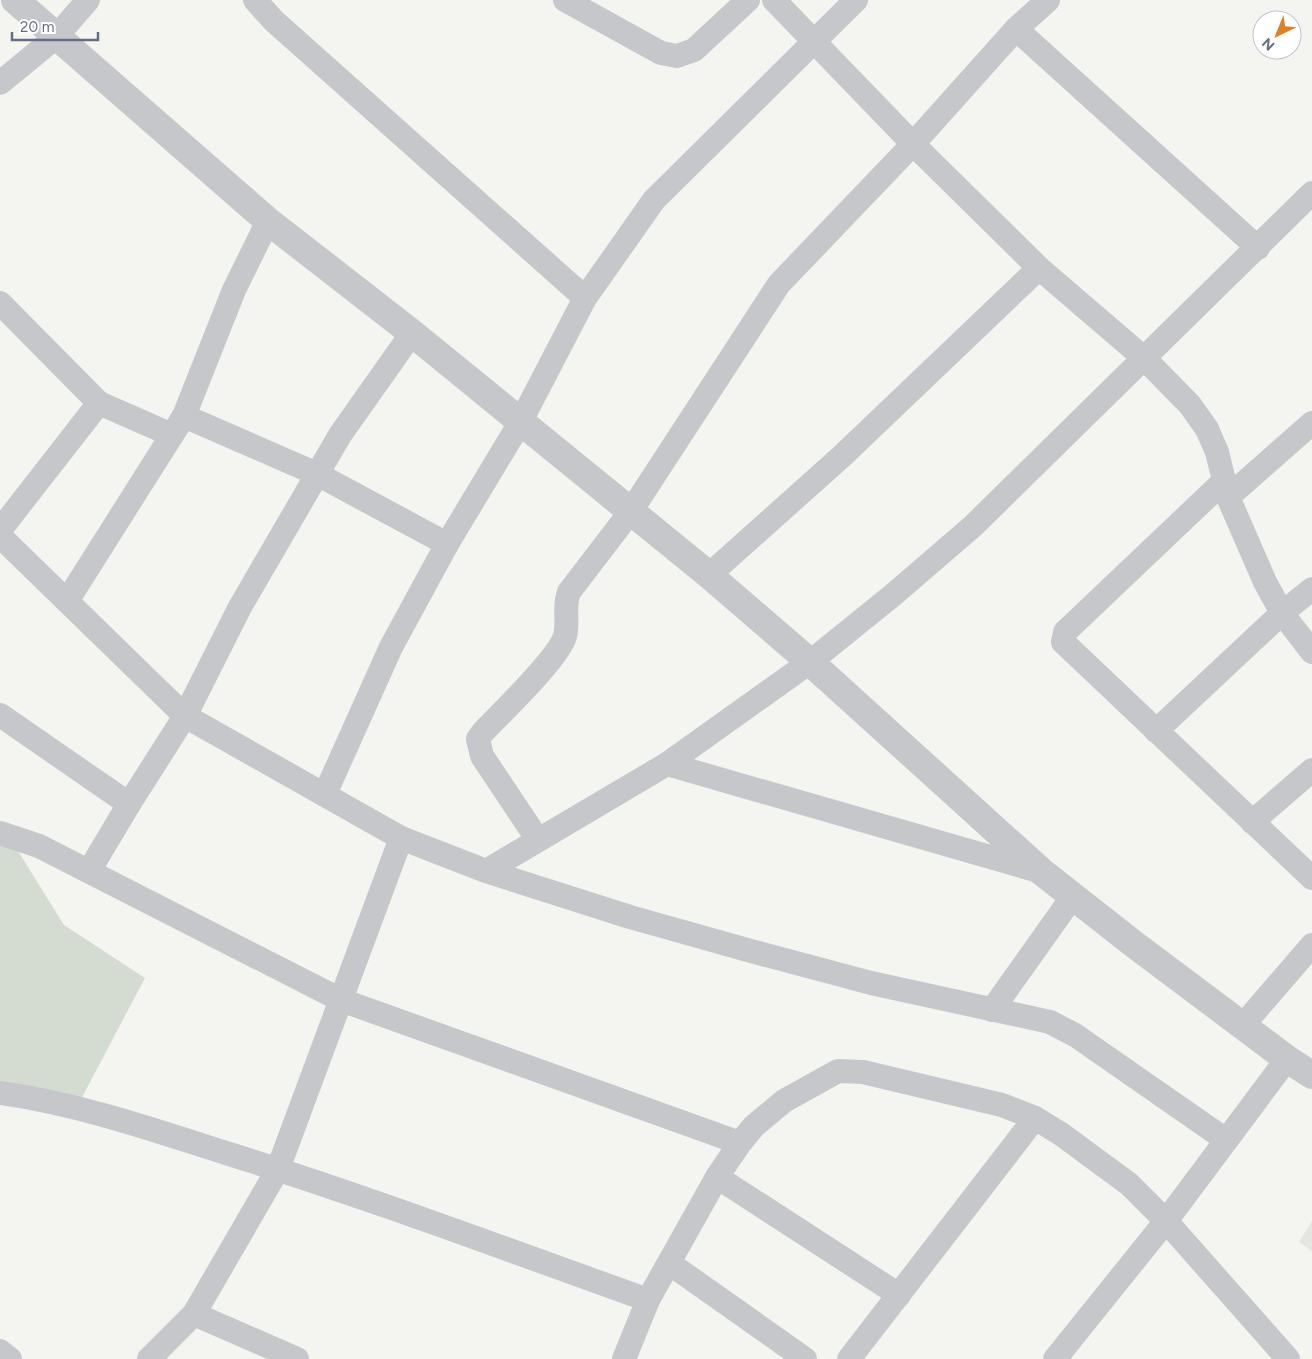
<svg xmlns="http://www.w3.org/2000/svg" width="1312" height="1359" viewBox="0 0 1312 1359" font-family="Figtree,sans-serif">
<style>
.built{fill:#e5e5e4}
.green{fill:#d4dcd2}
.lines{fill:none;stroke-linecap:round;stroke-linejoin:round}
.minor{stroke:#c5c7cb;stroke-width:24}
.tertiary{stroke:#c5c7cb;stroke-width:28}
</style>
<rect width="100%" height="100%" fill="#f4f5f1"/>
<path class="built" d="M1312 1221V1251L1299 1242Z"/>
<path class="green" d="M0 822 64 925 145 978 79 1103 0 1096Z"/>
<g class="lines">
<g class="minor">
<path d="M255 0 274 21 585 298"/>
<path d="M565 0 661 53 677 56 694 50 748 0"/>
<path d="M774 0 913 144 1039 268 1145 359 1190 405 1207 429 1217 452 1228 497 1265 582 1282 613 1312 652"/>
<path d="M1016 29 1258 248"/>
<path d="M0 83 56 37 88 0"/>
<path d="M268 221 234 290 184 416 317 474 447 544"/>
<path d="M0 303 99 403 0 530"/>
<path d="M99 403 172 435"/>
<path d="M1224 481 1065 632 1063 642 1312 878"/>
<path d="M1228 497 1312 423"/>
<path d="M0 536 185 716 240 607 340 435 412 333"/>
<path d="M709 575 841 457 1039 268"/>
<path d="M67 601 184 416"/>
<path d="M0 715 129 804 185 716 401 838 486 871 630 917 751 951 871 983 1050 1022 1075 1035 1226 1140"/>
<path d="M1156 731 1282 613 1312 589"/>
<path d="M667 764 1042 872"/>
<path d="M325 794 391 647 447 544 521 421 585 298 654 200 856 0"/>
<path d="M1252 822 1312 770"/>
<path d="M0 833 39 846 341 1000 740 1143"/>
<path d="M538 840 482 756 478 739 483 732C501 713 559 658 565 636 569 621 563 607 569 592L631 511 779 284 913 144 1016 29 1048 0"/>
<path d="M89 871 129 804"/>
<path d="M486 871 667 764 810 662 893 595 973 526 1312 193"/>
<path d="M992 1010 1073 896"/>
<path d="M1244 1024 1312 945"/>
<path d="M0 1093C78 1104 151 1129 226 1153 368 1197 508 1250 648 1300"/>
<path d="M717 1177 899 1295"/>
<path d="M669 1263 805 1359"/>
<path d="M194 1314 297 1359"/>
<path d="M0 1351 10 1359"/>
<path d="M149 1359 194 1314 278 1169 401 838"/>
<path d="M624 1359 648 1300 717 1177 740 1143 754 1126 784 1101 838 1071 863 1072 1002 1105 1035 1118 1061 1134 1129 1184 1166 1221 1288 1359"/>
<path d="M849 1359 1035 1118"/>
<path d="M1055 1359 1166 1221 1287 1059"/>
</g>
<path class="tertiary" d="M15 0 268 221 412 333 709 575 810 662 1042 872 1135 945 1287 1059 1312 1075"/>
</g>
<g transform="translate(1277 35) rotate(223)"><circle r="24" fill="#ffffff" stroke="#c1c5cd"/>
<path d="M0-4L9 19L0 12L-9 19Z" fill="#de8027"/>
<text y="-8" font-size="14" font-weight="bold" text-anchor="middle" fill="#646d81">N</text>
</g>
<path d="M12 32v8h86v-8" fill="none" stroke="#646d81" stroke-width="2.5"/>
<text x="20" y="32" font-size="15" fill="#646d81" stroke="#ffffff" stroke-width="4" paint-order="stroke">20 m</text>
</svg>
